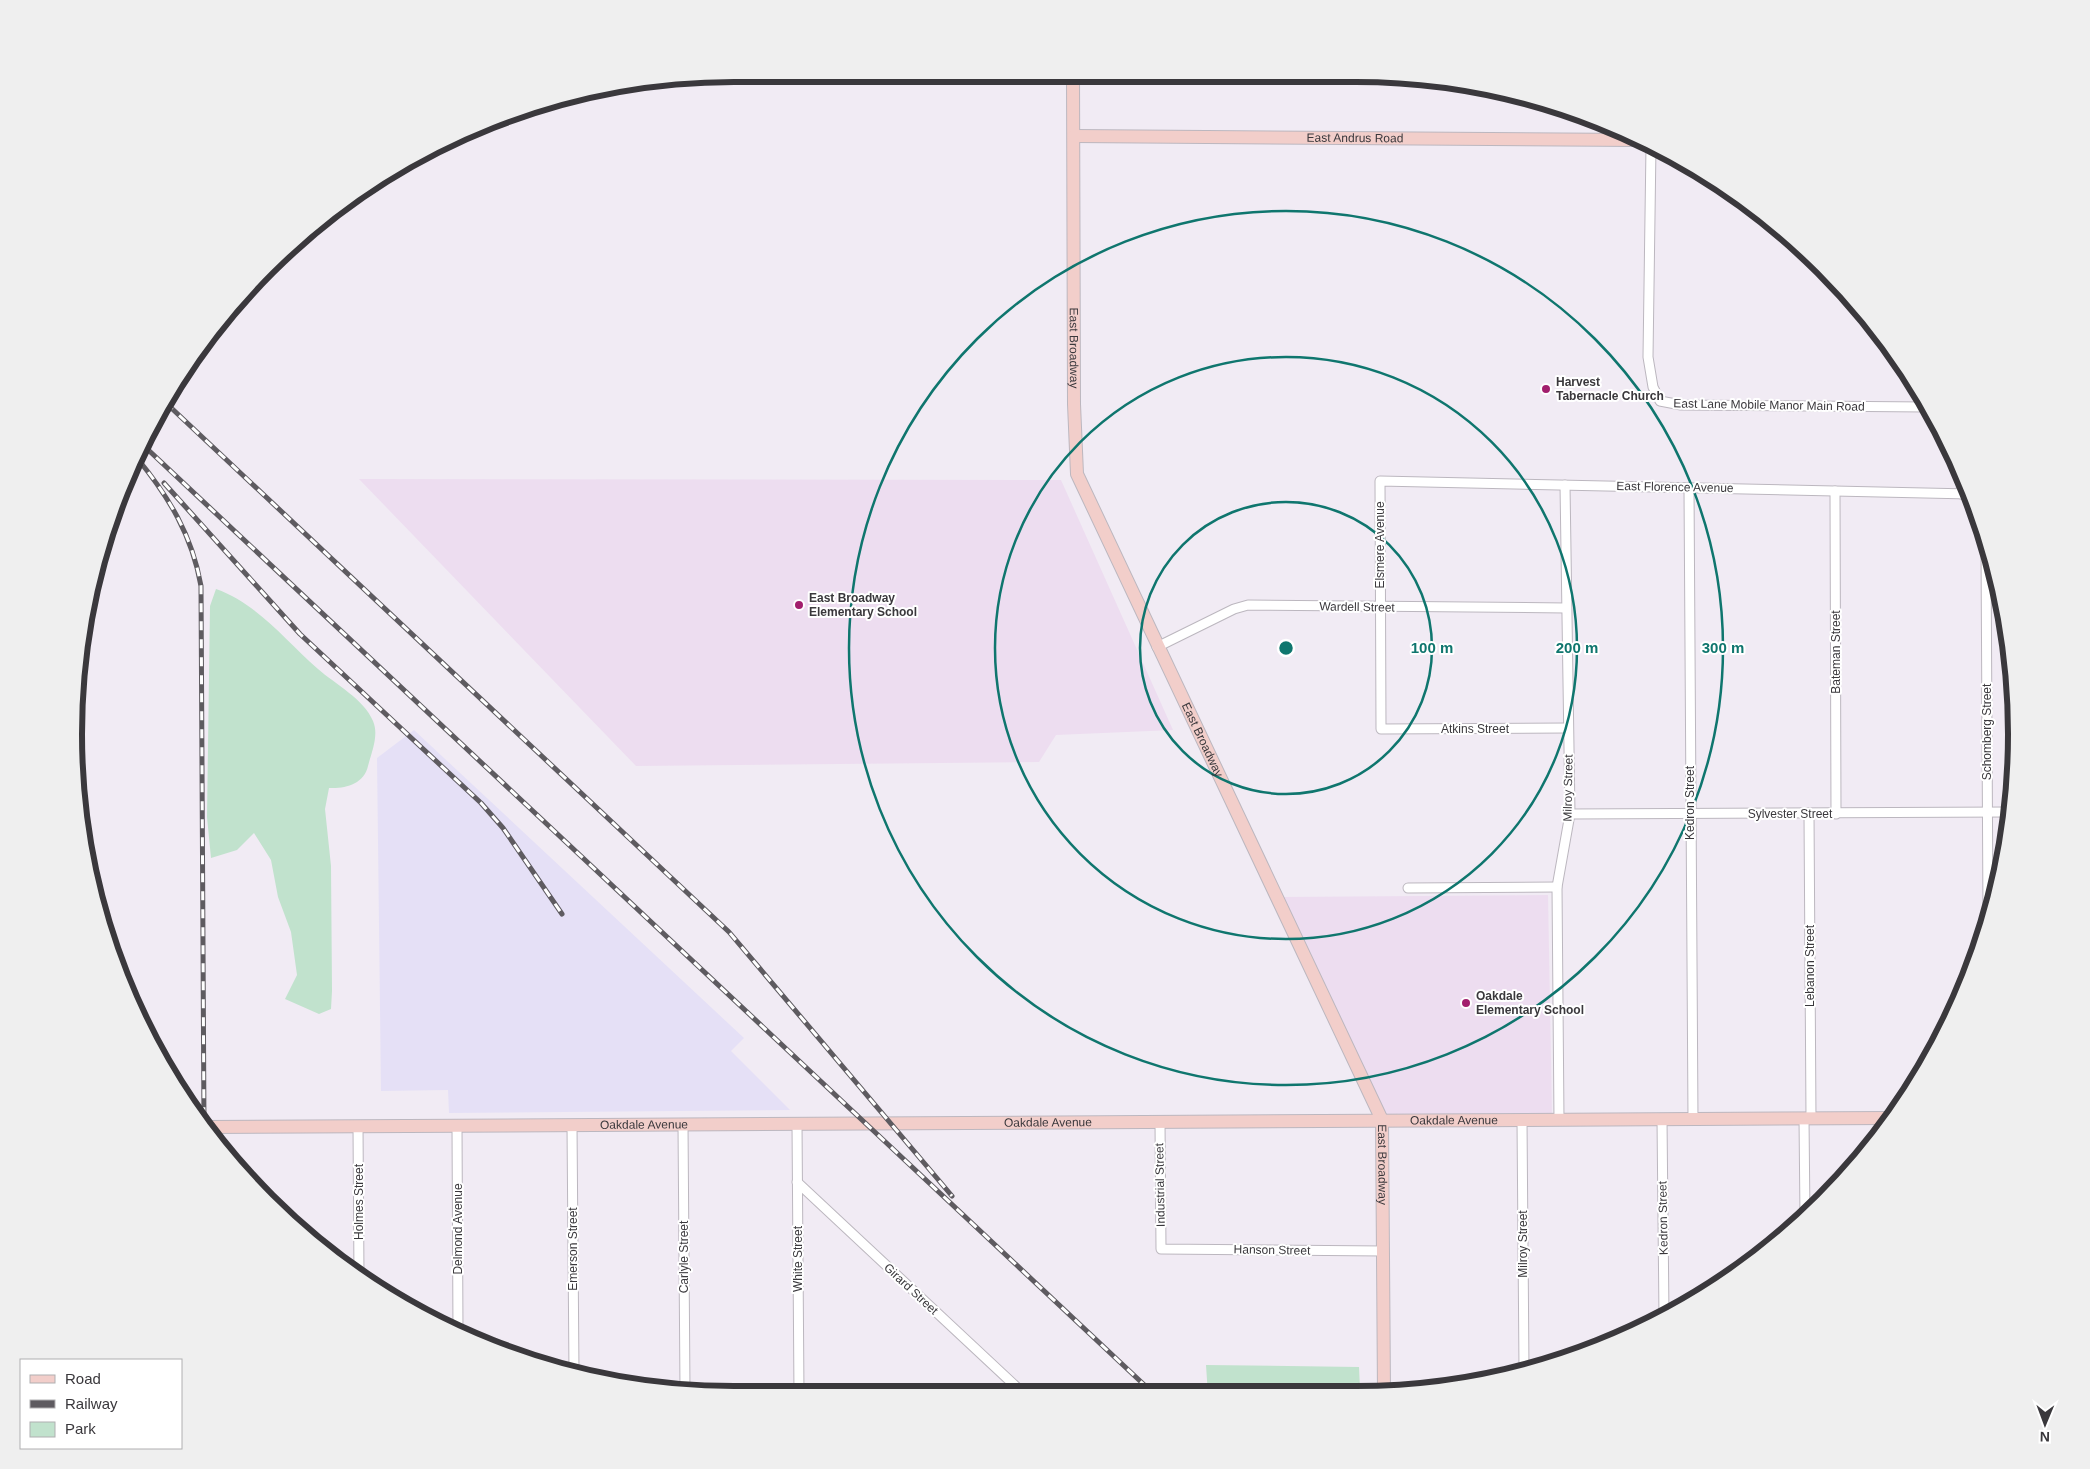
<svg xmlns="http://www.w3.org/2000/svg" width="2090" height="1469" viewBox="0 0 2090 1469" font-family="Helvetica,sans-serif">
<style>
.industrial{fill:#e5e0f6}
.education{fill:#edddf0}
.green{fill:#c1e2cd}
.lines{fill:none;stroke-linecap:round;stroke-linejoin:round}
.street-casing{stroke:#bcb7bf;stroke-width:11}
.secondary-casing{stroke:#bcb7bf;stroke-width:14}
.street{stroke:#fff;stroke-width:9}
.secondary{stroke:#f2ceca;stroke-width:12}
.rail-casing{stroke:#5e5b60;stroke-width:5}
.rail{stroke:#fff;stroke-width:3;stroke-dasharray:9;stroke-linecap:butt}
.ring{fill:none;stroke:#0f766e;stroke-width:2.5}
.poi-dot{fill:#a21e6d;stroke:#fff;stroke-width:2}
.labels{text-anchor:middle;stroke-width:4;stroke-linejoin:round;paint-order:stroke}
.street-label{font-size:12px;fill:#3a383c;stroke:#fff}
.poi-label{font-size:12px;font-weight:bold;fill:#3a383c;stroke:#fff;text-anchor:start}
.rim{fill:none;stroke:#3a383c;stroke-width:6}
.centre{fill:#0f766e;stroke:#fff;stroke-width:2.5}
.ring-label{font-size:15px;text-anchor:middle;font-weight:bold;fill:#0f766e;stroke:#fff;stroke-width:4;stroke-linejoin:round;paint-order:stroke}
</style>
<rect width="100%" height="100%" fill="#f1ebf4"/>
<path class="industrial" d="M414 730 744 1038 731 1051 790 1110 449 1113 448 1090 381 1091 377 758Z"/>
<g class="education">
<path d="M359 479 1061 480 1173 730 1056 735 1039 762 636 766Z"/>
<path d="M1548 895 1552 1115 1385 1114 1281 897Z"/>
</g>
<g class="green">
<path d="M216 589C258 604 285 640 318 669 335 684 364 699 373 721 379 735 372 751 368 766 364 784 345 789 329 788L325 809 331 866 332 991 331 1009 319 1014 285 999 297 975 291 932 278 897 271 860 254 833 237 850 211 858 207 817 210 606Z"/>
<path d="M1206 1365 1359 1367 1360 1389H1375V1393L1208 1395Z"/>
</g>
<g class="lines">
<g class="street-casing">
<g id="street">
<path d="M1651 146 1648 357 1653 387 1660 401 1681 405 1926 407"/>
<path d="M1689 488 1693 1119"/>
<path d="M1835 491 1836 814"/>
<path d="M1961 494 1962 474"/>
<path d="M1986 548 1988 915"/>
<path d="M1157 647 1234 609 1248 605 1566 608"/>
<path d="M1568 728 1381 729 1380 481 1970 494"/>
<path d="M1570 814 2009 812"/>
<path d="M1809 814 1811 1118"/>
<path d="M1408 888 1557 887"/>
<path d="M1804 1118 1805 1218"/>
<path d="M1662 1119 1664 1317"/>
<path d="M1522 1120 1524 1369"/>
<path d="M1559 1120 1557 887 1570 814 1565 485"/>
<path d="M1160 1122 1161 1249 1383 1251"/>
<path d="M683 1124 685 1390"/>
<path d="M797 1124 799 1395"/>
<path d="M572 1125 574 1373"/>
<path d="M358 1126 359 1277"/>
<path d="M457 1126 458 1332"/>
<path d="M797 1182 1025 1395"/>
<path d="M690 1391 1018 1389"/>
</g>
</g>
<g class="secondary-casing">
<g id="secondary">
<path id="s1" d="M1073 74 1074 404 1077 474 1382 1120 1384 1393"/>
<path id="s2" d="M1074 136 1637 140"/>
<path id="s3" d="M206 1127 1891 1118"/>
</g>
</g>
<use href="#street" class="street"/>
<use href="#secondary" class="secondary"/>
<g class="rail-casing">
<g id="rail">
<path d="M166 403 729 932 952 1196"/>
<path d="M143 445 1155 1395"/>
<path d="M137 458C169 497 192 535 201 586L204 1125"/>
<path d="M164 483 300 634 481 803 503 828 562 914"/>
</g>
</g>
<use href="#rail" class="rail"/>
</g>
<g class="ring">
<circle cx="1286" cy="648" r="146"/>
<circle cx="1286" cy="648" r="291"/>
<circle cx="1286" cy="648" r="437"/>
</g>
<g class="poi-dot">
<circle cx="1546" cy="389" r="5"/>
<circle cx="799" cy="605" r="5"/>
<circle cx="1466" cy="1003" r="5"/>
</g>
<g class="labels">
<g class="street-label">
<text dy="4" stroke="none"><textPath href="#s2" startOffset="281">East Andrus Road</textPath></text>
<text dy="4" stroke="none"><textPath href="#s1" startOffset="274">East Broadway</textPath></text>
<text transform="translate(1769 405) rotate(1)" y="4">East Lane Mobile Manor Main Road</text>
<text transform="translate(1675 487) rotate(1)" y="4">East Florence Avenue</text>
<text transform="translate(1380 545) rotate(-90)" y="4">Elsmere Avenue</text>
<text transform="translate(1357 607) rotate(1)" y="4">Wardell Street</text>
<text transform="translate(1836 652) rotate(-90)" y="4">Bateman Street</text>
<text x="1475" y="733">Atkins Street</text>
<text transform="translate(1987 732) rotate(-90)" y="4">Schomberg Street</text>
<text dy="4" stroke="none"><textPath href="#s1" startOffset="694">East Broadway</textPath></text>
<text transform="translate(1568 788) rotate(-89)" y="4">Milroy Street</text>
<text transform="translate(1690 803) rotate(-90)" y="4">Kedron Street</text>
<text x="1790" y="818">Sylvester Street</text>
<text transform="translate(1810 966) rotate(-90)" y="4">Lebanon Street</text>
<text dy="4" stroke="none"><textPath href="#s3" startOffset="1248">Oakdale Avenue</textPath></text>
<text dy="4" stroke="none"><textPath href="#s3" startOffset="842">Oakdale Avenue</textPath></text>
<text dy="4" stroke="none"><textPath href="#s3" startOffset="438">Oakdale Avenue</textPath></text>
<text dy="4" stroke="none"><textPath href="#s1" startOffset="1159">East Broadway</textPath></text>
<text transform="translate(1160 1185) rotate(-91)" y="4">Industrial Street</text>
<text transform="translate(359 1202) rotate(-90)" y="4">Holmes Street</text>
<text transform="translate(1663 1218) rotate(-91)" y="4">Kedron Street</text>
<text transform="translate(458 1229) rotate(-90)" y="4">Delmond Avenue</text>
<text transform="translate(1523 1244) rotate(-90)" y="4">Milroy Street</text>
<text transform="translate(573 1249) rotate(-90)" y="4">Emerson Street</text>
<text transform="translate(1272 1250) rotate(1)" y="4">Hanson Street</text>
<text transform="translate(684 1257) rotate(-90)" y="4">Carlyle Street</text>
<text transform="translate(798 1259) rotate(-90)" y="4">White Street</text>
<text transform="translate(911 1289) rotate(43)" y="4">Girard Street</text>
</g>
<g class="poi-label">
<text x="1556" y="386">Harvest<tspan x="1556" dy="14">Tabernacle Church</tspan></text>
<text x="809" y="602">East Broadway<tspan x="809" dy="14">Elementary School</tspan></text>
<text x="1476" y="1000">Oakdale<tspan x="1476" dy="14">Elementary School</tspan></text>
</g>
</g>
<path d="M0 0H2090V1469H0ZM734 82H1356A652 652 0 0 1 2008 734V734A652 652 0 0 1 1356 1386H734A652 652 0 0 1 82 734V734A652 652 0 0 1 734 82Z" fill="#efefef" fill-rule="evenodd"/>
<path class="rim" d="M734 82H1356A652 652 0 0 1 2008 734V734A652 652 0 0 1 1356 1386H734A652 652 0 0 1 82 734V734A652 652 0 0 1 734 82Z"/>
<circle cx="1286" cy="648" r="8" class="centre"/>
<g class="ring-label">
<text x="1432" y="653">100 m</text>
<text x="1577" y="653">200 m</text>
<text x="1723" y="653">300 m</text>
</g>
<rect x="20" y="1359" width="162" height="90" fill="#ffffff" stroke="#b0afb1"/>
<rect x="30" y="1375" width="25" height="8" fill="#f2ceca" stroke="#b0afb1"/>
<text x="65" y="1384" font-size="15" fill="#3a383c">Road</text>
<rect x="30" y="1400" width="25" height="8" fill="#5e5b60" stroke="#b0afb1"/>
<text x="65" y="1409" font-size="15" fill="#3a383c">Railway</text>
<rect x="30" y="1422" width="25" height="15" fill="#c1e2cd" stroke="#b0afb1"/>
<text x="65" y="1434" font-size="15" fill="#3a383c">Park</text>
<g transform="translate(2045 1424) rotate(181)" stroke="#ffffff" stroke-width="4" paint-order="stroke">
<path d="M0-4L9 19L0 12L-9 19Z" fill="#3a383c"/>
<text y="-8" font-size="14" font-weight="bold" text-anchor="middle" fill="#3a383c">N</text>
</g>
</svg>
